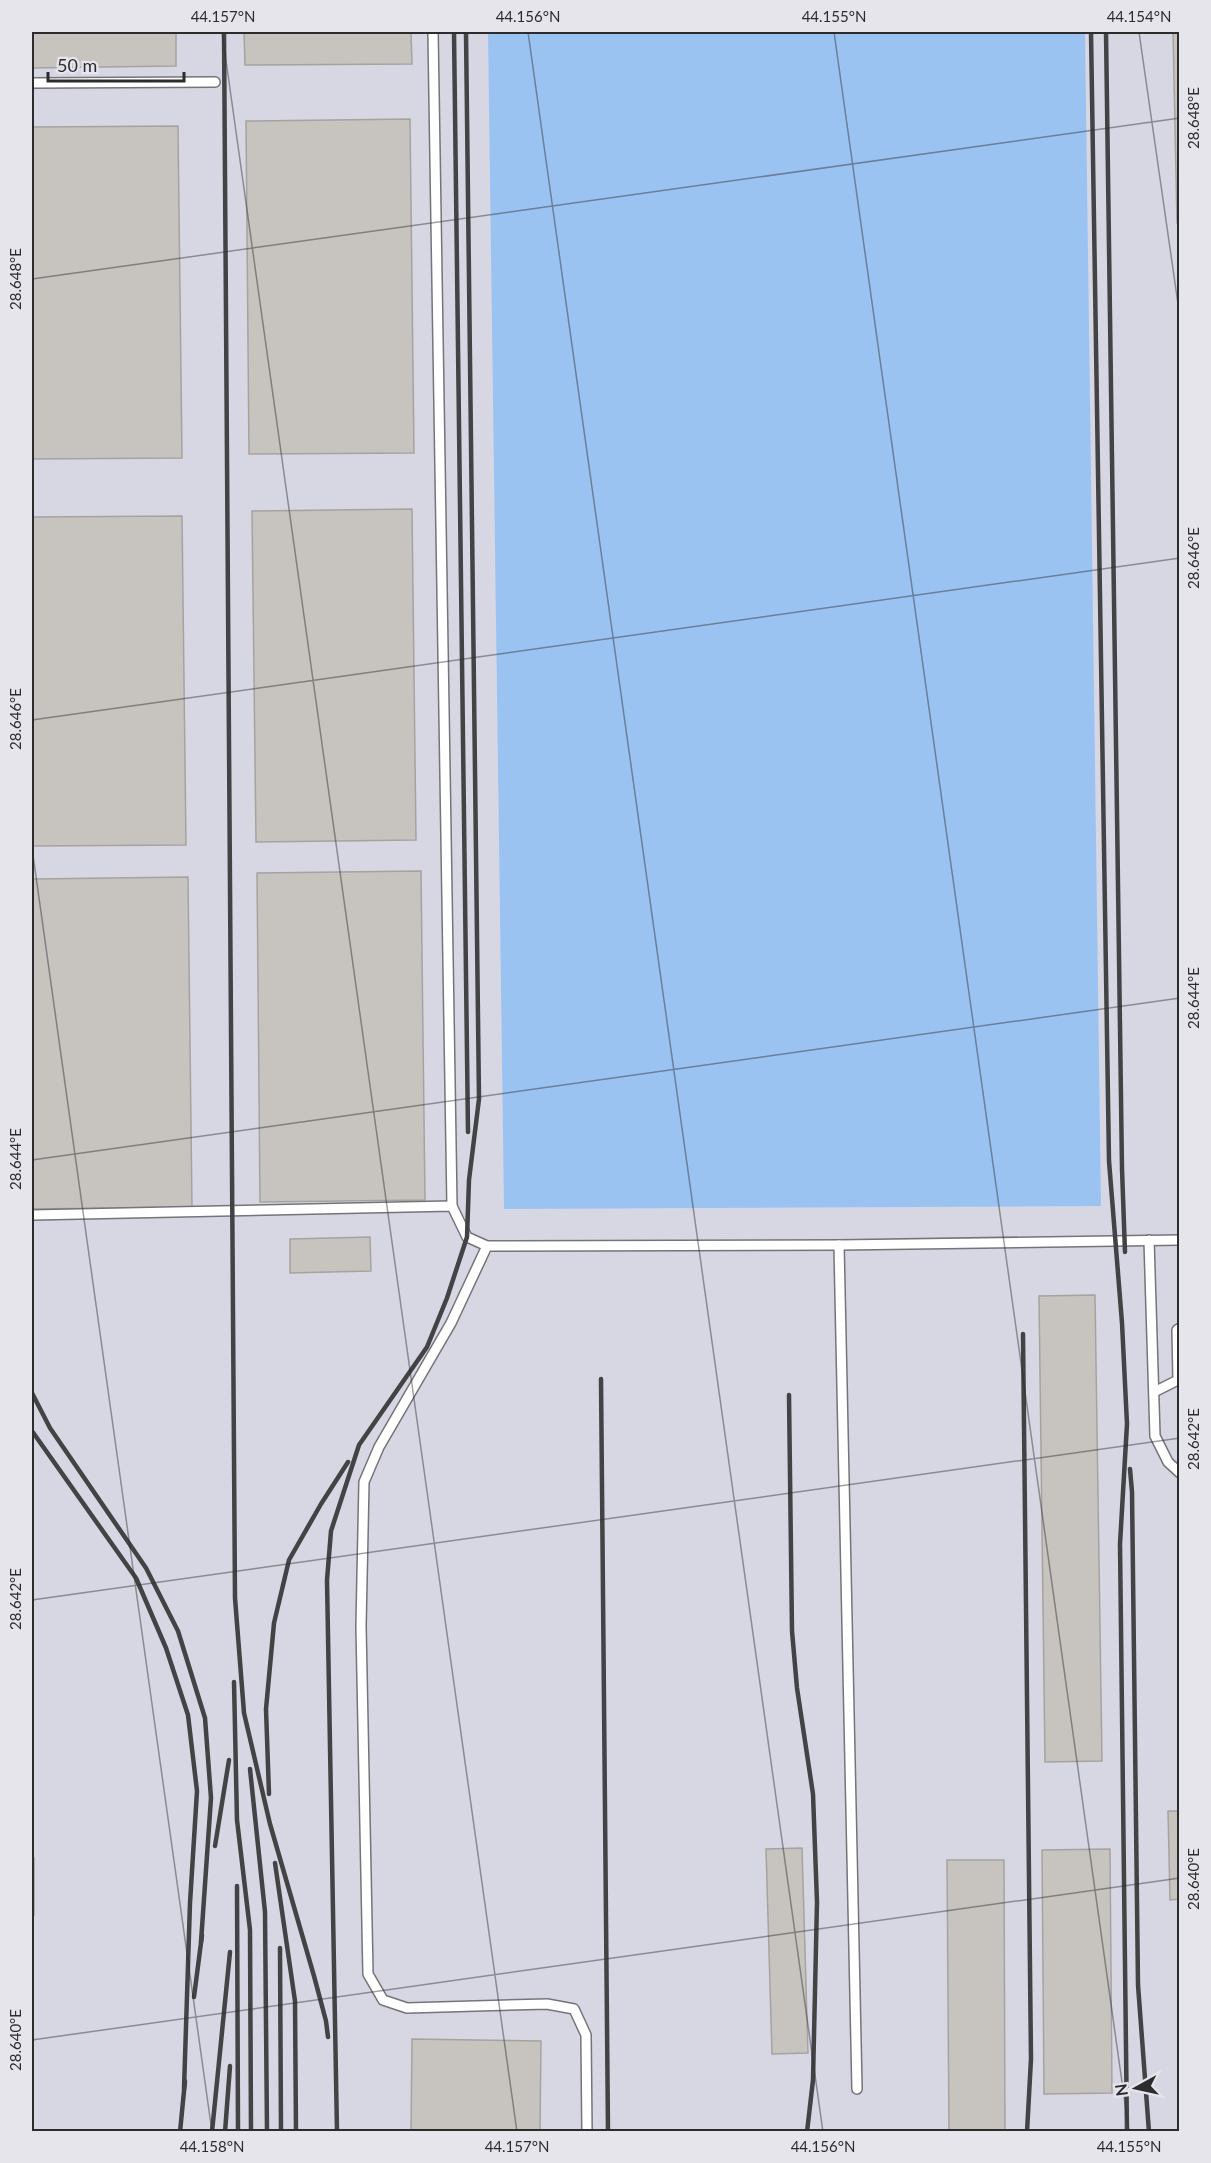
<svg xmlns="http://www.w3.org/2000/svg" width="1211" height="2163" viewBox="0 0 1211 2163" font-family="Lato,sans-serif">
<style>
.built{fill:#d7d7e4}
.water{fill:#9bc3f2}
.building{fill:#c7c3bf;stroke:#a6a39f;stroke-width:1.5}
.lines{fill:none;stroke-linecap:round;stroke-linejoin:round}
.lane-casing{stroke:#747479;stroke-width:12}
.lane{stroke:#fff;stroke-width:9}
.rail{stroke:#434346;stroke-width:4.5}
.ticks{fill:none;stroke:#2c2c2e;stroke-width:1.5;stroke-opacity:0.45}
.neatline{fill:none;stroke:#2c2c2e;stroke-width:2}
.ticks-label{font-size:15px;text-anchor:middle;fill:#2c2c2e}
</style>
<rect width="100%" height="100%" fill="#e5e5eb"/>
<path class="built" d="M32 32H1179V2131L32 2132Z"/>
<path class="water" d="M488 32H1085L1101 1206 504 1209Z"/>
<g class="building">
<path d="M32 32H176V66L32 68Z"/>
<path d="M244 32H411L412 64 245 65Z"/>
<path d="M1173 32H1180V223H1177Z"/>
<path d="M410 119 414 453 249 454 246 121Z"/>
<path d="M178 126 182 458 32 459V127Z"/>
<path d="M412 509 416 840 256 842 252 511Z"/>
<path d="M182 516 186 845 32 846V517Z"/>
<path d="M421 871 425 1200 260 1202 257 873Z"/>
<path d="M188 877 192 1207 32 1209V879Z"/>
<path d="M370 1237 371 1271 290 1273V1239Z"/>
<path d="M1095 1295 1102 1761 1045 1762 1039 1296Z"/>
<path d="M1168 1811H1180V1899L1170 1900Z"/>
<path d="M802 1848 808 2053 772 2054 766 1849Z"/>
<path d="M1110 1849 1112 2093 1044 2094 1042 1850Z"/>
<rect x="32" y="1858" width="2" height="57"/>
<path d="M947 1860H1004L1005 2132H949Z"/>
<path d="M412 2039 541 2041 540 2132H411Z"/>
</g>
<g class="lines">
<g class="lane-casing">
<g id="lane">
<path d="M433 32 452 1206"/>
<path d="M32 83 215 82"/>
<path d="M32 1215 452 1206 467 1237 487 1246 839 1245 1180 1240"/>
<path d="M1149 1240 1155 1436 1168 1462 1180 1473"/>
<path d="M839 1245 857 2089"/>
<path d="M487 1246 451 1323 379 1447 364 1482 361 1626 368 1974 383 2000 407 2008 547 2004 574 2009 586 2035 587 2132"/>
<path d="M1154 1392 1178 1380 1177 1330 1180 1328"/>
</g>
</g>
<use href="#lane" class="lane"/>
<g class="rail">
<path d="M224 32 235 1598 244 1713 270 1824 314 1976 326 2021 328 2037"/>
<path d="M454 32 468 1132"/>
<path d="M1091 32 1109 1161 1122 1323 1127 1424 1120 1544 1127 2132"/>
<path d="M1106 32 1122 1169 1125 1252"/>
<path d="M1023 1334 1031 2059 1027 2132"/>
<path d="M601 1379 608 2132"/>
<path d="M32 1393 50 1428 146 1568 178 1631 205 1718 211 1798 201 1942"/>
<path d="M789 1395 792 1631 797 1688 813 1794 817 1902 813 2080 807 2132"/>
<path d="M32 1431 136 1578 166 1648 188 1715 197 1791 190 1903 184 2089"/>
<path d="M1130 1469 1132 1492 1138 1985 1149 2132"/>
<path d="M234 1682 237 1820 250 1930 251 2132"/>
<path d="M250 1769 265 1912 267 2132"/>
<path d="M269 1794 266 1709 274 1623 289 1560 321 1504 348 1462"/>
<path d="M215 1846 229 1760"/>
<path d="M275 1863 295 2001 296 2132"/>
<path d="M237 1886 238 2132"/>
<path d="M280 1948 281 2132"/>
<path d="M194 1997 202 1935"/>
<path d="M180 2132 185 2081"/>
<path d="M212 2132 230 1952"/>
<path d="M225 2132 230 2066"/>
<path d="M337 2132 327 1580 331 1531 359 1445 427 1347 447 1298 467 1237 469 1180 479 1099 466 32"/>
</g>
</g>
<path class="ticks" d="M222 32 517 2132M528 32 823 2132M834 32 1129 2132M1139 32 1180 318M32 279 1180 118M32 720 1180 558M32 848 212 2132M32 1160 1180 998M32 1600 1180 1438M32 2040 1180 1878"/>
<rect width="1211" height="2163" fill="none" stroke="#e5e5eb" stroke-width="66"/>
<g transform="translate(1136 2088) rotate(262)" stroke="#e5e5eb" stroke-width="4.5" paint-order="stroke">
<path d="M0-4.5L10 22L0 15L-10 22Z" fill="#2c2c2e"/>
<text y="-9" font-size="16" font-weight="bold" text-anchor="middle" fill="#2c2c2e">N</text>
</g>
<path d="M48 72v9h136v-9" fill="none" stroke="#2c2c2e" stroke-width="3"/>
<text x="57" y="72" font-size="18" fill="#2c2c2e" stroke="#e5e5eb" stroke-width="4.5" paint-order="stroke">50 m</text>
<rect x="33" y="33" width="1145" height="2097" class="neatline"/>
<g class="ticks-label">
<text x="223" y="22">44.157°N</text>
<text x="528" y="22">44.156°N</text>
<text x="834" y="22">44.155°N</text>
<text x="1139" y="22">44.154°N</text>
<text transform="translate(1194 118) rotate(-90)" y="5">28.648°E</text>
<text transform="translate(16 279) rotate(-90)" y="5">28.648°E</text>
<text transform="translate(1194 558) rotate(-90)" y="5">28.646°E</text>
<text transform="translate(16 719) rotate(-90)" y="5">28.646°E</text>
<text transform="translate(1194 998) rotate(-90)" y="5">28.644°E</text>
<text transform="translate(16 1159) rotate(-90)" y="5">28.644°E</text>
<text transform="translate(1194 1439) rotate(-90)" y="5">28.642°E</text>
<text transform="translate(16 1599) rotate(-90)" y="5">28.642°E</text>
<text transform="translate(1194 1879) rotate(-90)" y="5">28.640°E</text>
<text transform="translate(16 2040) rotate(-90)" y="5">28.640°E</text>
<text x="212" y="2152">44.158°N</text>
<text x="517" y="2152">44.157°N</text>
<text x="823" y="2152">44.156°N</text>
<text x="1129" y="2152">44.155°N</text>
</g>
</svg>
